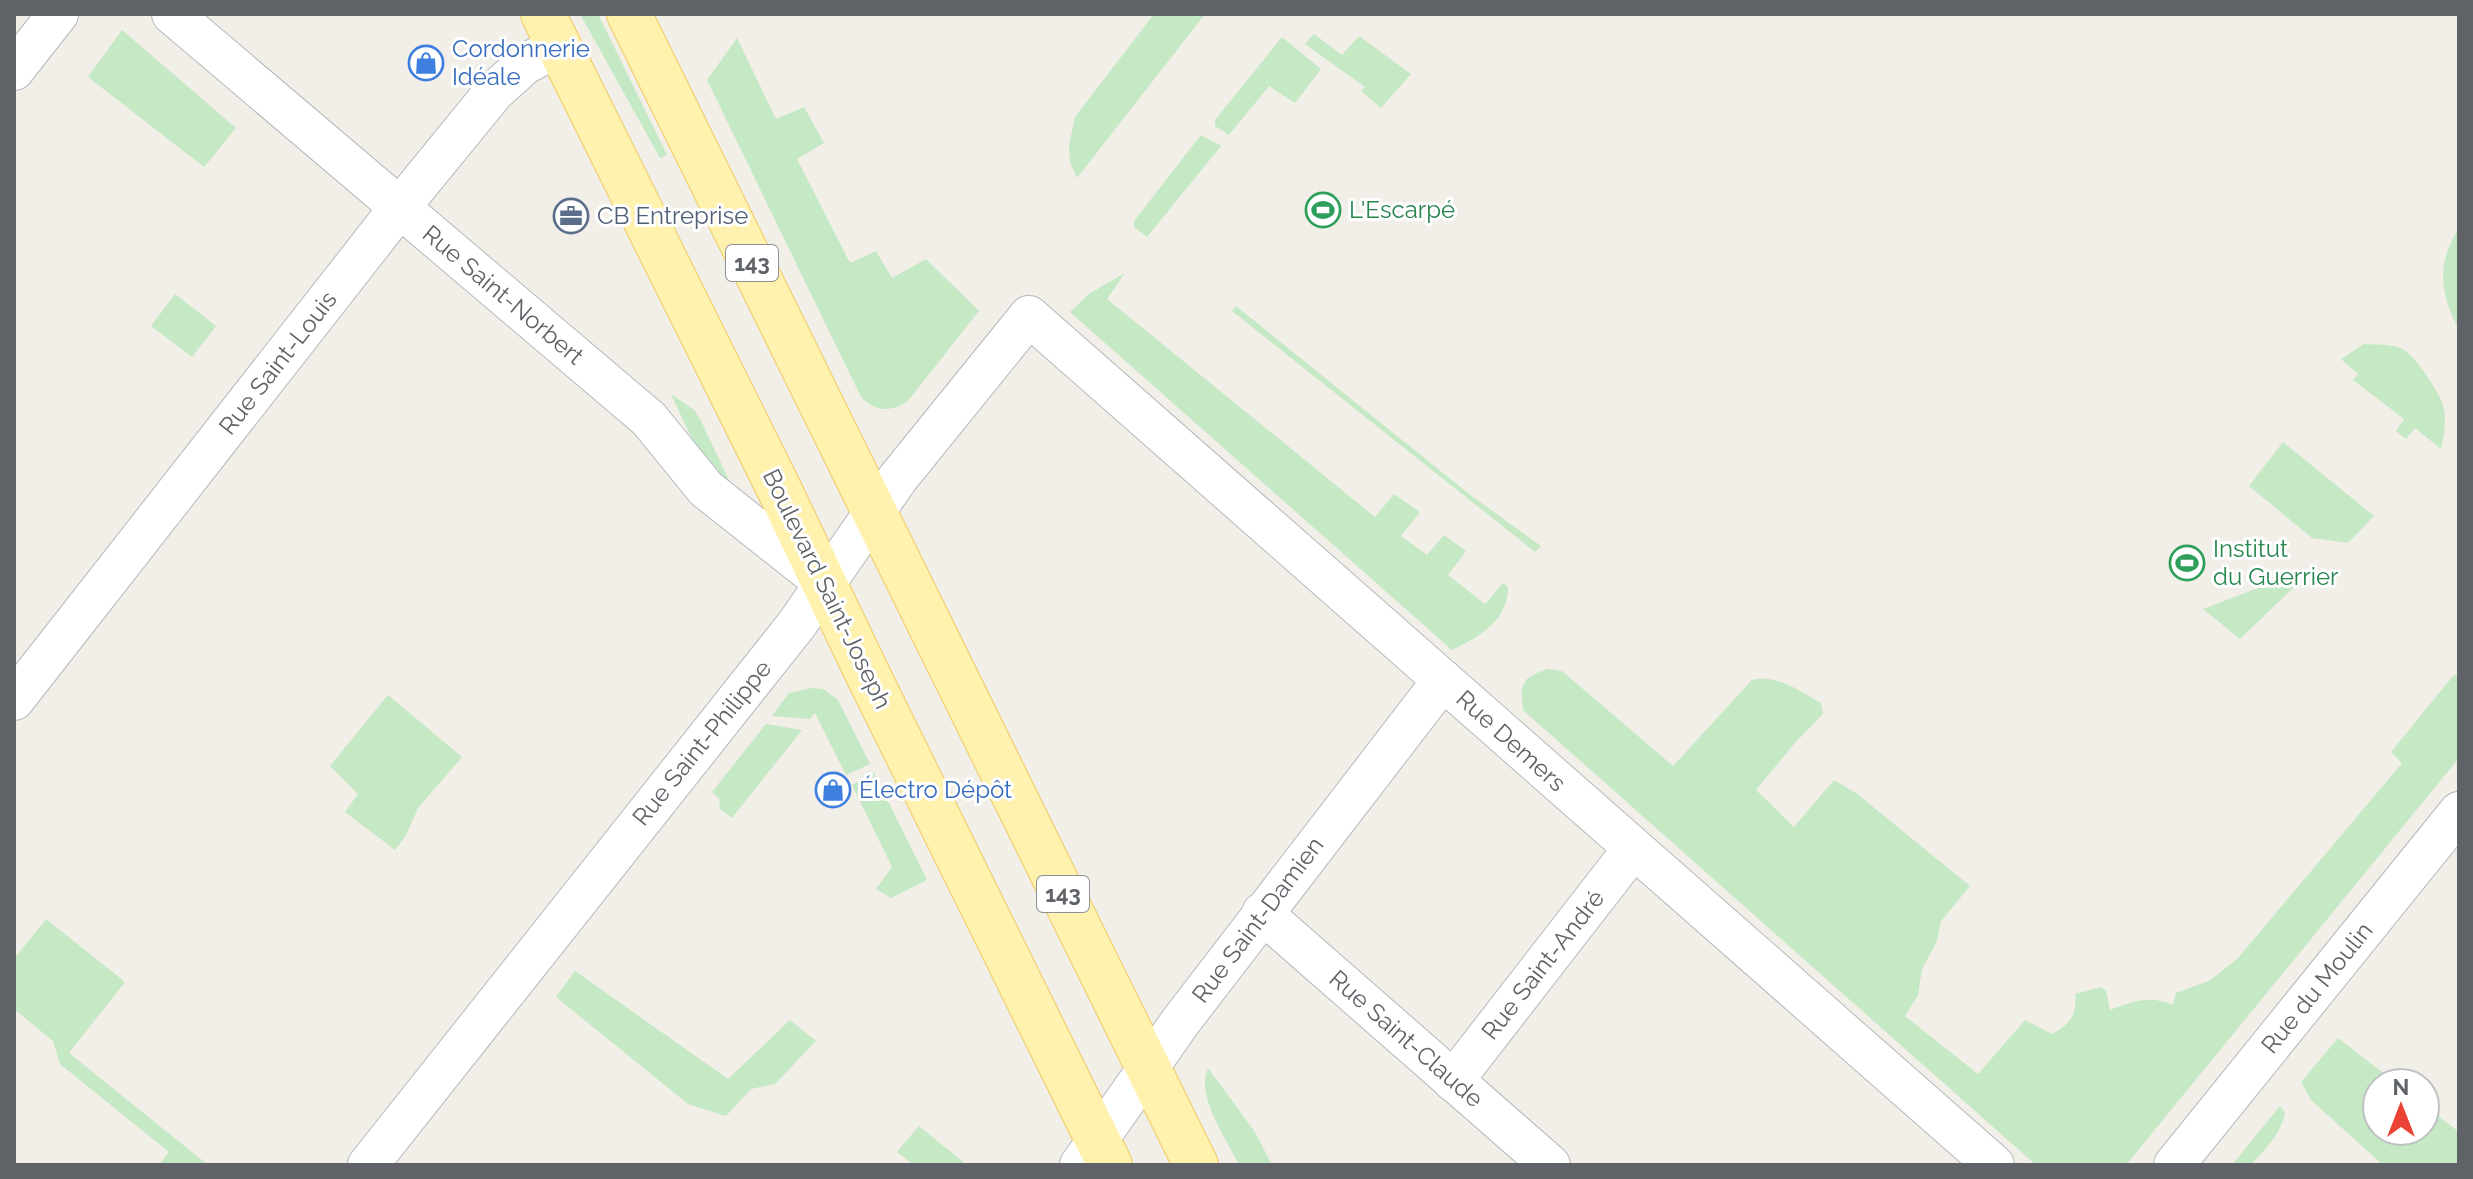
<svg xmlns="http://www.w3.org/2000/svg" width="2473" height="1179" viewBox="0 0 2473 1179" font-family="Raleway,sans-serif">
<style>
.green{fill:#c5e8c5}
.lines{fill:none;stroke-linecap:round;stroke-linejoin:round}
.street-casing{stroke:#b5b8bc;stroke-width:42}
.primary-casing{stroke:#f2c960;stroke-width:46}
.street{stroke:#fff;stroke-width:40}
.primary{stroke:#fff2af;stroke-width:44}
.labels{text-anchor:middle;stroke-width:6;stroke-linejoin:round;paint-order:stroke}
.shield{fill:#fff;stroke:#8f9295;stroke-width:2}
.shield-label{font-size:22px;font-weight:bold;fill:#5f6368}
.shop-label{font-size:24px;fill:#366cbe;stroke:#fff;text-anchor:start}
.leisure-label{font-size:24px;fill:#27864d;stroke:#fff;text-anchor:start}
.service-label{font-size:24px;fill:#4e5e75;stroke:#fff;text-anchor:start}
.street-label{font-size:24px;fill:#5f6368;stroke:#fff}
</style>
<rect width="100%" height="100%" fill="#f1efe8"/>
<g class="green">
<path d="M580 14H598L667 155 660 158Z"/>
<path d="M1154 14H1205L1077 178 1070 163 1069 145 1075 117Z"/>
<path d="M122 30 236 128 204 167 88 77Z"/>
<path d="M1314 34 1342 55 1359 36 1411 74 1381 108 1361 91 1365 87 1305 44Z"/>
<path d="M1282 37 1321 69 1295 103 1269 86 1229 135 1215 126V120Z"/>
<path d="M737 38 776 119 804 107 824 143 797 159 850 263 876 251 892 278 926 259 979 311 907 402C889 412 876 412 861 397L707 80Z"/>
<path d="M1201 135 1221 146 1147 237 1134 227V221Z"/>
<path d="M2459 228V330C2440 294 2436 264 2459 228Z"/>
<path d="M1125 273 1107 299 1375 517 1394 494 1420 512 1401 536 1427 555 1444 535 1466 551 1448 575 1485 604 1503 583 1508 587C1508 621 1479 637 1452 650L1070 312 1089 294Z"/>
<path d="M175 294 216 326 192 357 151 326Z"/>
<path d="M1236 306 1469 494 1541 546 1535 552 1232 311Z"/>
<path d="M2364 344C2378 345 2395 343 2407 352 2418 361 2439 392 2443 405 2447 419 2444 436 2441 449L2415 428 2406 439 2396 431 2404 419 2353 380 2358 374 2341 359Z"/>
<path d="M671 394 694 410 700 419 737 497 705 467Z"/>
<path d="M2283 442 2374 516 2348 543 2312 538 2249 486Z"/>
<path d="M2287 577 2298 583 2240 639 2203 609Z"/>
<path d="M1548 669 1562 671 1673 766 1752 680C1778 674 1799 691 1821 703L1823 714 1794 744 1756 790 1794 827 1834 780 1856 793 1970 886 1941 921 1937 941 1922 969 1918 995 1905 1016 1978 1074 2025 1020 2052 1034C2069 1025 2078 1014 2075 994L2101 987 2106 991 2110 1010C2133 1001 2150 995 2173 1005L2176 993 2211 980 2238 958 2402 763 2391 752 2453 676 2459 673V758L2126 1165H2036L1523 710C1520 683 1521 678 1548 669Z"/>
<path d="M811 688 823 689 838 700 870 764 846 775 815 713 810 719 772 716 789 693Z"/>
<path d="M388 695 462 757 418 808 406 835 395 850 345 812 358 794 330 766Z"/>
<path d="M766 724 802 730 732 818 720 809 719 798 712 792Z"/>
<path d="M874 773 927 880 891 898 876 889 892 867 852 785Z"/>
<path d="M46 919 125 982 69 1053 208 1165H159L169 1152 60 1064 53 1041 14 1009V959Z"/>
<path d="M575 971 728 1079 790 1020 816 1041 775 1084 751 1089 726 1116 688 1104 556 997Z"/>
<path d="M2338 1038 2396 1083H2377V1131H2425V1106L2459 1132V1165H2383L2311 1100 2301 1082Z"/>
<path d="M1208 1068 1255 1132 1272 1165H1239C1227 1139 1195 1096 1208 1068Z"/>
<path d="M2280 1106 2285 1113C2281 1134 2265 1149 2251 1165H2232Z"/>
<path d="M919 1126 967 1165H914L897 1152Z"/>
</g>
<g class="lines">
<g class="street-casing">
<g id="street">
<path d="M172 14 649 419 706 489 826 584"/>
<path d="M14 70 58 14"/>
<path d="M14 700 400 207 494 92 525 64 560 46"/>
<path d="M1262 913 1550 1165"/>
<path d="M1453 1081 1633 849"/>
<path d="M368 1165 797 624 898 478 1029 316 1994 1165"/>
<path d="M1080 1165 1181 1021 1443 680"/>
<path d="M2174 1165 2459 812"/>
</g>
</g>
<g class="primary-casing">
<g id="primary">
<path d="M543 14 782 495 868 675 1110 1165"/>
<path d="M629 14 1196 1165"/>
</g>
</g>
<use href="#street" class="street"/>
<use href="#primary" class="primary"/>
</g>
<defs>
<g id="shop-ring" transform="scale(1.8)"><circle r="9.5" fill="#fff" stroke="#3f7fe0" stroke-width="1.5"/><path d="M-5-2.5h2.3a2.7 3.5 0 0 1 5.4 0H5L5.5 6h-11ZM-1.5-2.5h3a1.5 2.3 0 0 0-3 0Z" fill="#3f7fe0"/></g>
<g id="stadium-ring" transform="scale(1.8)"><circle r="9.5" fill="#fff" stroke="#2e9e5b" stroke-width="1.5"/><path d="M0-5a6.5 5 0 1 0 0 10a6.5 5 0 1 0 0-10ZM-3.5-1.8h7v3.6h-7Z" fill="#2e9e5b"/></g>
<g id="office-ring" transform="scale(1.8)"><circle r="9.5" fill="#fff" stroke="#5c6f8a" stroke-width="1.5"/><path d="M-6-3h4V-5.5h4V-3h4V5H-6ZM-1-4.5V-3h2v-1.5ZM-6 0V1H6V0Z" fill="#5c6f8a"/></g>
</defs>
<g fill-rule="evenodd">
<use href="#shop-ring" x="426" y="63"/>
<use href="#stadium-ring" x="1323" y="210"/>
<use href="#office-ring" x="571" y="216"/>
<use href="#stadium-ring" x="2187" y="563"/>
<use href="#shop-ring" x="833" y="790"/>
</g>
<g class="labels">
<g class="shield">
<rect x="726" y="245" width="52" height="36" rx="6"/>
<rect x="1037" y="876" width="52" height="36" rx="6"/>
</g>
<g class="shield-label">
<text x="752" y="271">143</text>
<text x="1063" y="902">143</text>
</g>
<g class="shop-label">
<text x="452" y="57">Cordonnerie<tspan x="452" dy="28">Idéale</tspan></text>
<text x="859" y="798">Électro Dépôt</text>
</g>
<g class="leisure-label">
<text x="1349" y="218">L'Escarpé</text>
<text x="2213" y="557">Institut<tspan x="2213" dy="28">du Guerrier</tspan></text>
</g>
<g class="service-label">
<text x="597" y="224">CB Entreprise</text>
</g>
<g class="street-label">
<text transform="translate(503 295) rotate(40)" y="8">Rue Saint-Norbert</text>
<text transform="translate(278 363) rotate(-52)" y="8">Rue Saint-Louis</text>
<text transform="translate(827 589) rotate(64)" y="8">Boulevard Saint-Joseph</text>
<text transform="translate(1511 741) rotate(42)" y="8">Rue Demers</text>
<text transform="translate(702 743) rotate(-51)" y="8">Rue Saint-Philippe</text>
<text transform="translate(1258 920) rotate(-53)" y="8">Rue Saint-Damien</text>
<text transform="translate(1543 965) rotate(-52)" y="8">Rue Saint-André</text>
<text transform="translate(2317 988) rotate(-51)" y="8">Rue du Moulin</text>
<text transform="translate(1406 1039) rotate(41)" y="8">Rue Saint-Claude</text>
</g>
</g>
<rect width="2473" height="1179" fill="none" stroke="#5f6368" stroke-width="32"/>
<g transform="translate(2401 1107)"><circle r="38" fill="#ffffff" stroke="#bfc1c3" stroke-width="2"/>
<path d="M0-6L14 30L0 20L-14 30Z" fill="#ea4335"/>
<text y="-12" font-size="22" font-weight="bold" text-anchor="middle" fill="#5f6368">N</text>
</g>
</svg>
